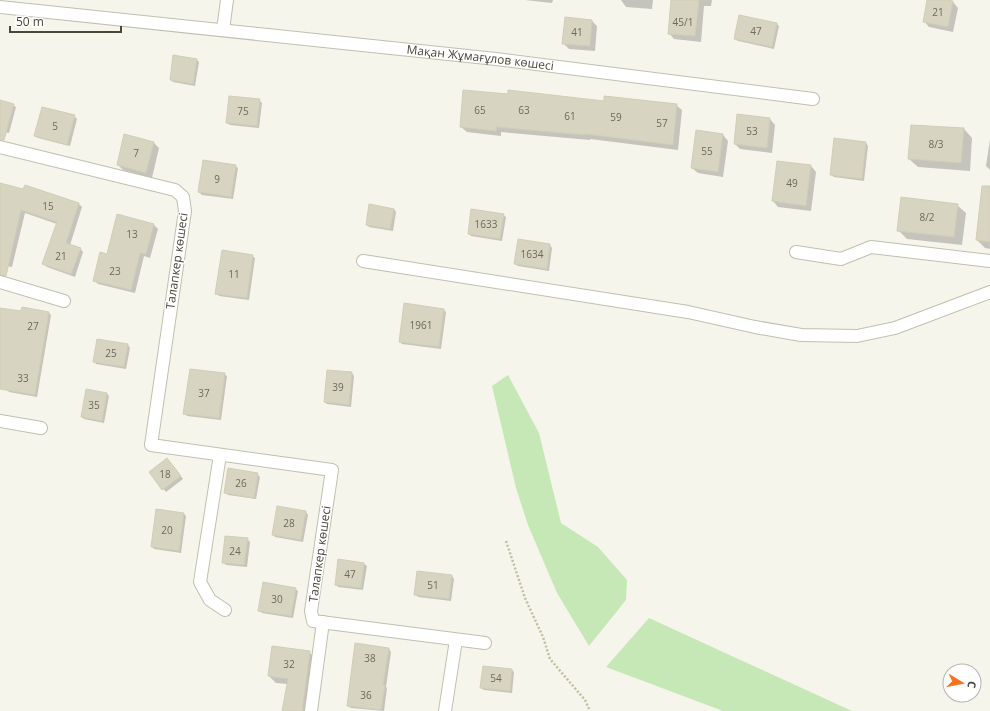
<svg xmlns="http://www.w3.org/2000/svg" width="990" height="711" viewBox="0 0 990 711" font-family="'Open Sans',sans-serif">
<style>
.green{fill:#c6e8b6}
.shadow{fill:#0003}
.building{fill:#d7d4c1;stroke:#d2cdb4}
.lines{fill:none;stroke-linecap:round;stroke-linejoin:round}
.street-casing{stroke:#c1bfae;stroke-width:14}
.path{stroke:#c3bea0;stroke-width:2.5;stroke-dasharray:2 2;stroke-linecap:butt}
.street{stroke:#fff;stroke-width:12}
.labels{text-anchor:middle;stroke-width:3;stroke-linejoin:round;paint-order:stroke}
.number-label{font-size:10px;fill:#6d6a5b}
.street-label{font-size:12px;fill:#4a4739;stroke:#fff}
</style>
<rect width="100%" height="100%" fill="#f5f5ec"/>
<g class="green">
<path d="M508 375 539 433 561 523 598 547 627 580 626 600 589 646 557 593 528 525 516 488 492 386Z"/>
<path d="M649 618 852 711H723L606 667Z"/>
</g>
<g class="shadow">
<path d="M525 0H553L552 3Z"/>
<path d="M621 0H653L652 9 626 7Z"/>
<path d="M679 0H712L711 6H704L701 42 674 39 669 33Z"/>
<path d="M928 0H941L953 2 958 8 953 32 929 27 924 21Z"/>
<path d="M592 21 597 26 595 51 569 49 563 43Z"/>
<path d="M777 24 779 26 774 49 738 41 735 39Z"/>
<path d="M196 59 199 62 195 86 173 82 171 80Z"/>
<path d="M259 100 262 103 259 128 230 125 227 123Z"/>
<path d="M0 101 13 105 16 107 9 133 0 131Z"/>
<path d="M605 102 676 105 682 110 678 150 590 139V140L501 132V136L467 132 461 127Z"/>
<path d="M74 116 77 119 70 146 38 138 35 136Z"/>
<path d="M770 119 775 125 772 153 740 149 735 144Z"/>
<path d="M964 129 972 138 970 171 918 167 909 159Z"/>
<path d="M125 135 154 143 159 148 152 178 123 170 118 165Z"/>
<path d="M723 135 728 141 723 177 698 173 692 168Z"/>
<path d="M990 139V170L986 166Z"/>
<path d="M866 143 868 146 864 181 834 177 831 175Z"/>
<path d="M778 162 811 166 816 172 811 211 778 207 773 201Z"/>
<path d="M235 166 238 168 233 199 202 195 199 192Z"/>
<path d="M0 184 78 203 82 207 70 245 80 248 83 252 75 277 47 267 44 264 57 224 25 213 12 267 0 265Z"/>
<path d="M957 205 966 213 962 245 907 239 898 230Z"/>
<path d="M990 207V249L985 248 977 240Z"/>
<path d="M394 209 396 212 393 231 369 227 367 224Z"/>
<path d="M503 215 506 217 502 241 471 236 469 233Z"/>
<path d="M154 225 158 229 150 258 144 256 135 293 98 284 94 280 107 255Z"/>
<path d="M550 245 552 248 549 271 518 266 515 264Z"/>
<path d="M252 256 255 258 249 300 219 296 216 293Z"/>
<path d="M0 309 22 313 48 312 51 315 37 397 9 392 0 381Z"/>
<path d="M443 309 446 312 441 349 402 344 400 342Z"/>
<path d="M128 345 130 348 126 369 96 364 94 361Z"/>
<path d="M328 371 352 373 354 376 351 407 327 404 325 402Z"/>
<path d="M224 374 227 376 221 420 187 416 184 413Z"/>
<path d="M87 390 107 394 109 396 104 423 84 419 82 417Z"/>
<path d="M167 459 183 479 166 492 150 472Z"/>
<path d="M257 474 260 477 256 499 228 495 225 492Z"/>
<path d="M306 512 308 515 303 542 275 537 273 534Z"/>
<path d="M184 514 186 516 181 553 154 549 152 546Z"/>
<path d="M247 539 250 542 247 567 226 565 223 562Z"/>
<path d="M339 560 364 564 367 566 363 590 338 587 336 584Z"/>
<path d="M452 576 454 579 451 601 418 597 415 594Z"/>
<path d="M295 589 298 591 293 618 262 613 259 610Z"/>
<path d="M389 649 391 652 386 687 387 688 384 711 351 708 348 706Z"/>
<path d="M309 652 316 659 309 711H283L288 684 276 683 269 676Z"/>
<path d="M512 670 514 672 512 693 484 690 481 688Z"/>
</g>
<g class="building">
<path d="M671 0H699L695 36 668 34Z"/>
<path d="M927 0H946L953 1 948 27 923 22Z"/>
<path d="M739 15 777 23 772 47 734 39Z"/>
<path d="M565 17 592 20 590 46 562 44Z"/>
<path d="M173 55 197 59 193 84 170 80Z"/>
<path d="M463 90 508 94V90L604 101V96L677 104 673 145 585 134 584 135 496 127V131L460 127Z"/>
<path d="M229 96 260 99 257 126 226 123Z"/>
<path d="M0 100 14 104 4 140H0Z"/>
<path d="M42 107 75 115 67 145 34 136Z"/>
<path d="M737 114 770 118 767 148 734 144Z"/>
<path d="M911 125 964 128 961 163 908 159Z"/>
<path d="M696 130 723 134 718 172 691 168Z"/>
<path d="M124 134 154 142 146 173 117 165Z"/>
<path d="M834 138 866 142 862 179 830 175Z"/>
<path d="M203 160 236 165 231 197 198 192Z"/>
<path d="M777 161 811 165 806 206 772 201Z"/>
<path d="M0 183 23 189 25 185 79 203 66 243 81 248 71 274 42 264 57 222 21 210 6 276 0 275Z"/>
<path d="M982 186H990V242L976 240Z"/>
<path d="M901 197 958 204 954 237 897 231Z"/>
<path d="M369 204 394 209 390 229 366 225Z"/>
<path d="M471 209 504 214 500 239 468 234Z"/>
<path d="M117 214 154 224 146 254 140 253 131 290 93 281 100 252 107 254Z"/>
<path d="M518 239 550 244 547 269 514 264Z"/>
<path d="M222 250 253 255 247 298 215 294Z"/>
<path d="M404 303 444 309 439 347 399 342Z"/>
<path d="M22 307 49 312 35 395 0 389V308L21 311Z"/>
<path d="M97 339 128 344 124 367 93 362Z"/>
<path d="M190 369 225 373 219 418 183 414Z"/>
<path d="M327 370 352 372 349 405 324 402Z"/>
<path d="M86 389 107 393 102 421 81 417Z"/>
<path d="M167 458 181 476 162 490 149 472Z"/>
<path d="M228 468 258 473 254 498 224 493Z"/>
<path d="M277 506 306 511 301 540 272 535Z"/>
<path d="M156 509 184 513 179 551 151 547Z"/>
<path d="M225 536 248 538 244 565 222 563Z"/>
<path d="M338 559 364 563 361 588 335 585Z"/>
<path d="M417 571 452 575 449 599 414 595Z"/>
<path d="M263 582 296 588 291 616 258 611Z"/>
<path d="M355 643 389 648 383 685H385L381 710 347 706Z"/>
<path d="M272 646 310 651 302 711H282L288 679 268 676Z"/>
<path d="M483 666 512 669 510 691 480 688Z"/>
</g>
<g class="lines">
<g class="street-casing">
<g id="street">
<path id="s1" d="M0 7 496 59 813 99"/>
<path d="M223 30 227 0"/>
<path d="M0 147 175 190 183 197 185 211 151 445 332 470 311 611 313 621 485 643"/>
<path d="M796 252 841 259 871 247 990 261"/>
<path d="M363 261 688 312 755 327 801 335 857 336 895 328 990 292"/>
<path d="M0 282 64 301"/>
<path d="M0 421 41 428"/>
<path d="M220 455 200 582 210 600 225 610"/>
<path d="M311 711 323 622"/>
<path d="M445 711 456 640"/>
</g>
</g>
<path class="path" d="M506 541 525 598 543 637 550 659 585 700 590 711"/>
<use href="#street" class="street"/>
</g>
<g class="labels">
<g class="number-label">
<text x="938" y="16">21</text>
<text x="683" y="26">45/1</text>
<text x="756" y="35">47</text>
<text x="577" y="36">41</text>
<text x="480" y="114">65</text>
<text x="524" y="114">63</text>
<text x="243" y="115">75</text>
<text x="570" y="120">61</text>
<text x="616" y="121">59</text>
<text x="662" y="127">57</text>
<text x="55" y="130">5</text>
<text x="752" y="135">53</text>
<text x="936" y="148">8/3</text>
<text x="707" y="155">55</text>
<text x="136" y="157">7</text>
<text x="217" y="183">9</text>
<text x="792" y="187">49</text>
<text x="48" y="210">15</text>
<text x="927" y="221">8/2</text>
<text x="486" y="228">1633</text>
<text x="132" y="238">13</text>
<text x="532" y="258">1634</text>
<text x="61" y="260">21</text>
<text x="115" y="275">23</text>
<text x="234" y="278">11</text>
<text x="421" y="329">1961</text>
<text x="33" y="330">27</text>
<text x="111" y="357">25</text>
<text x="23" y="382">33</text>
<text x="338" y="391">39</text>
<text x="204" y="397">37</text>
<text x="94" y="409">35</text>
<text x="165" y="478">18</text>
<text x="241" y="487">26</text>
<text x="289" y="527">28</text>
<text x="167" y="534">20</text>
<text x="235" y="555">24</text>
<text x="350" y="578">47</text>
<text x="433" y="589">51</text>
<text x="277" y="603">30</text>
<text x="370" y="662">38</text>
<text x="289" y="668">32</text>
<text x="496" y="682">54</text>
<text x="366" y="699">36</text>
</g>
<g class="street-label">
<text dy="4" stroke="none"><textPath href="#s1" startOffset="483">Мақан Жұмағұлов көшесі</textPath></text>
<text transform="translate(177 261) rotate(-82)" y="4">Талапкер көшесі</text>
<text transform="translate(320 554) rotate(-82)" y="4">Талапкер көшесі</text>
</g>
</g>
<g transform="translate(962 683) rotate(100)"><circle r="19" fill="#ffffff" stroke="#b7b5b0"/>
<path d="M0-3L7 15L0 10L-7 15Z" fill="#f67322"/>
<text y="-6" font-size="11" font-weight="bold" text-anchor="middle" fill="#4a4739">С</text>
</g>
<path d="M10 26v6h111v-6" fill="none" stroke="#4a4739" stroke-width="2"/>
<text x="16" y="26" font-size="12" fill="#4a4739" stroke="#ffffff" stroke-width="3" paint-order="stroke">50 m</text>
</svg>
